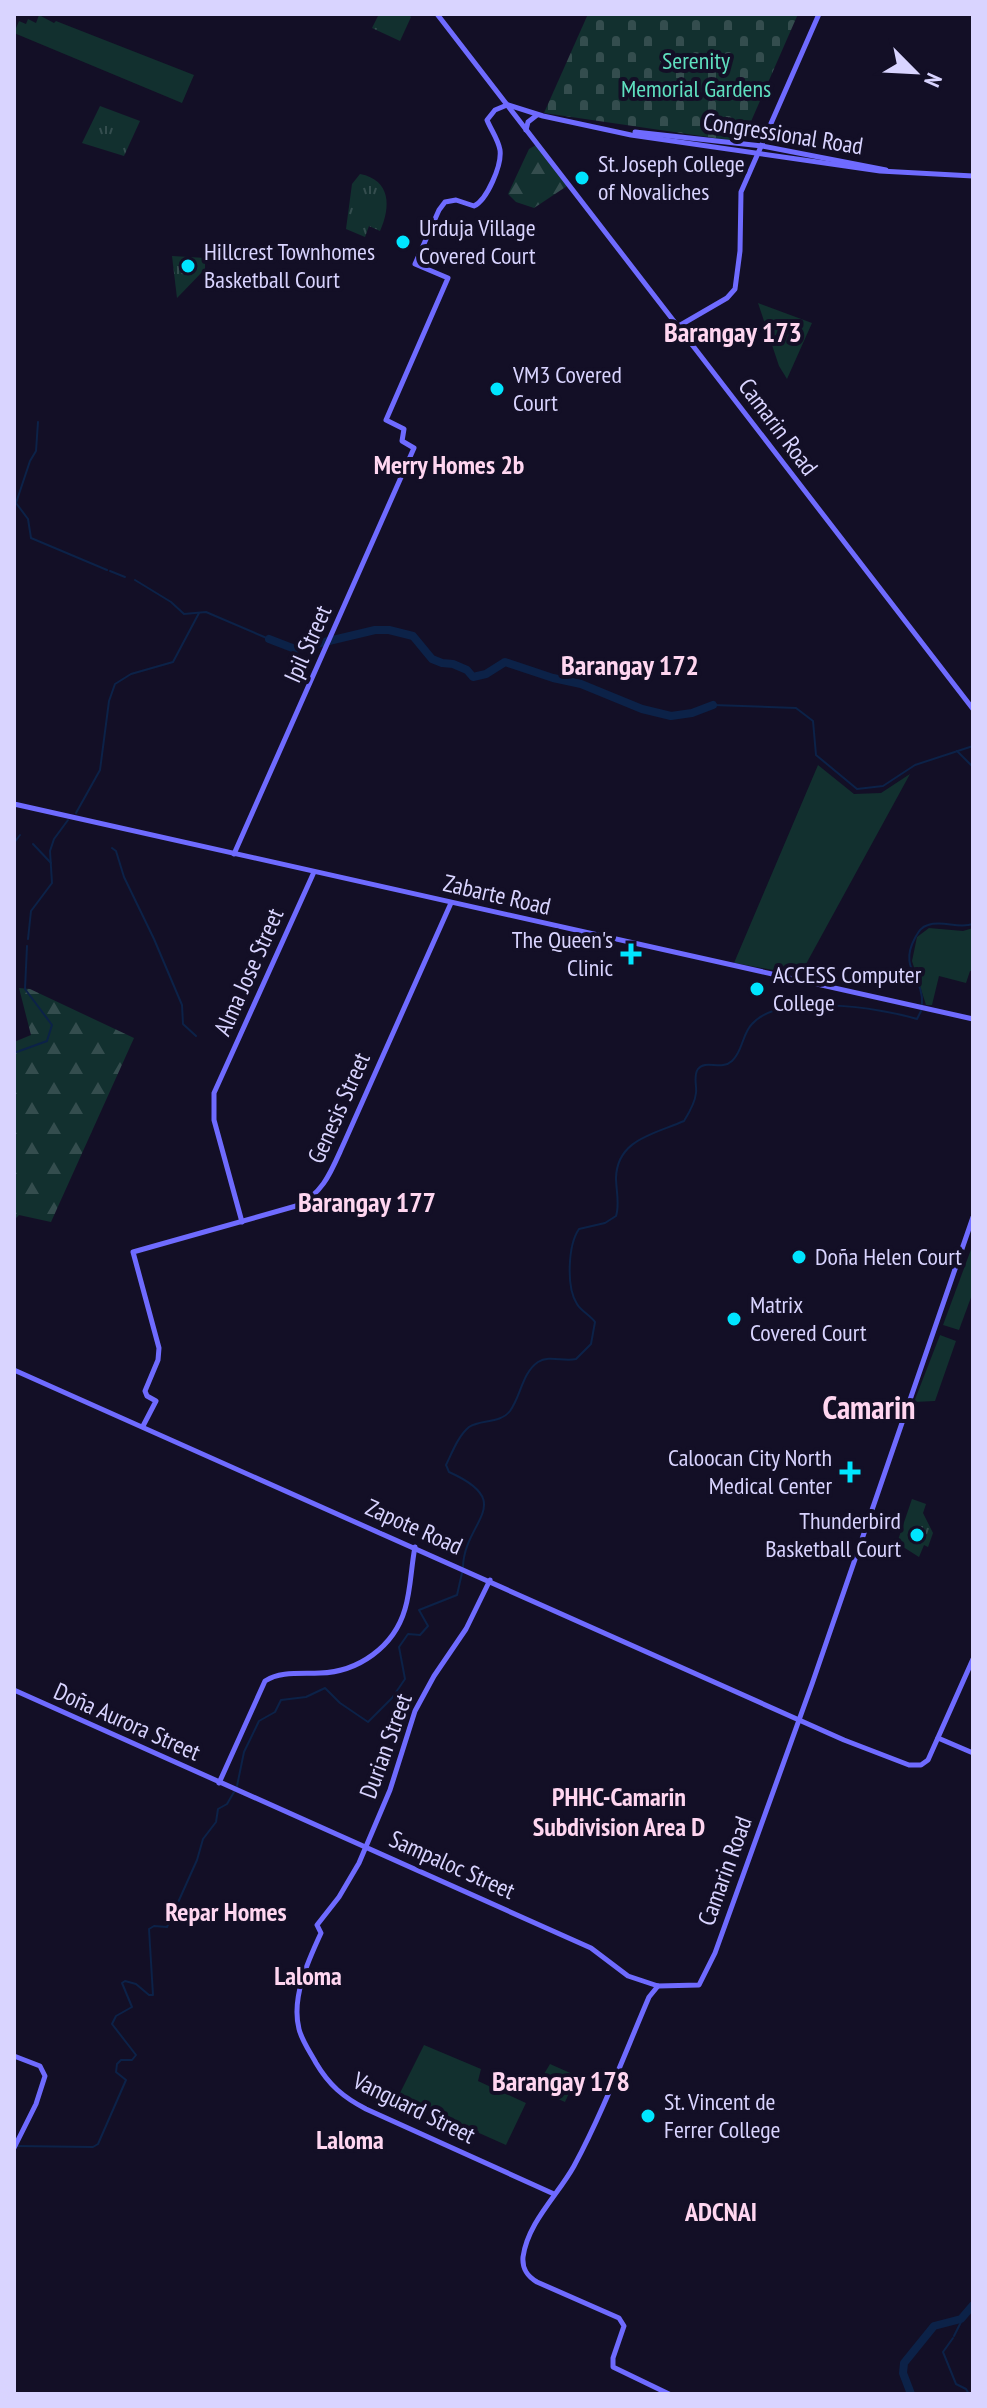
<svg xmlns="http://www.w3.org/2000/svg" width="987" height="2408" viewBox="0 0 987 2408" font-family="'PT Sans Narrow',sans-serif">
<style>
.grass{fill:#12302f}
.forest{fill:url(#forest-firs)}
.cemetery{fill:url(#cemetery-stones)}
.park{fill:url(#park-tufts)}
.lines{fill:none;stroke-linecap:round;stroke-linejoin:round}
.stream{stroke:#0c2248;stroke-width:2}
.river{stroke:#0c2248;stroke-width:8}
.secondary{stroke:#6f6bff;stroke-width:5}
.poi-dot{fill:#00e5ff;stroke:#130f26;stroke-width:3}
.labels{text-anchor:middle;stroke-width:8;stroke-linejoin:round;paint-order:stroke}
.park-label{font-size:24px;fill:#5fe0c0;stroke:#130f26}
.street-label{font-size:24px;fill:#d9d4ff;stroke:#130f26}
.poi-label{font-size:24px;fill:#d9d4ff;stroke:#130f26;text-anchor:start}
.neighbourhood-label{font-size:26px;font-weight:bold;fill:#ffd6f0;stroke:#130f26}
.quarter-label{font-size:28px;font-weight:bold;fill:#ffd6f0;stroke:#130f26}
.district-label{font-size:32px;font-weight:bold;fill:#ffd6f0;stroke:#130f26}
</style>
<defs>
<pattern id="forest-firs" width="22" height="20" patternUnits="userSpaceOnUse" patternTransform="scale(2)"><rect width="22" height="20" fill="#12302f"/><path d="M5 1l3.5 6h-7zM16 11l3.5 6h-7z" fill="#344d4e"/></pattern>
<pattern id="cemetery-stones" width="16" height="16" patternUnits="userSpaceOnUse" patternTransform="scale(2)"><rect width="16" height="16" fill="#12302f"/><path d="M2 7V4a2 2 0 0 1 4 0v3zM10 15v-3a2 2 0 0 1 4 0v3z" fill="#344d4e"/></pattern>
<pattern id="park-tufts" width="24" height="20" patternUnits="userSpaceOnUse" patternTransform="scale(2)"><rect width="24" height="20" fill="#12302f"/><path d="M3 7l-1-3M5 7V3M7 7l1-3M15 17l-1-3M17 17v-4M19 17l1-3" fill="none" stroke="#344d4e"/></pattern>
</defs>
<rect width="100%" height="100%" fill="#130f26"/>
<g class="grass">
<path d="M39 15 54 23 56 21 194 75 182 103 14 33 19 21 26 24 28 19 36 23Z"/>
<path d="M758 303 812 323 787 379 779 366Z"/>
<path d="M818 765 854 794 881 793 910 774 800 975 734 963Z"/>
<path d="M929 928 963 931 973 928V971H970L966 983 939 976 932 1005H926L912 961 917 937Z"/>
<path d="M973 1244V1292L959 1330 943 1325Z"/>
<path d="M940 1335 956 1341 935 1401 914 1402Z"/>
<path d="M424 2045 481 2069 478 2081 526 2103 506 2145 398 2097Z"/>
<path d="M550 2064 577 2076 565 2102 535 2089Z"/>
</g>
<g class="forest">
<path d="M536 145 567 186 534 208 516 202 508 194 529 149Z"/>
<path d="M19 988 30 989 134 1038 51 1222 19 1215 14 1220V1042L31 1035Z"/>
</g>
<path class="cemetery" d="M588 14H798L742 142 544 113Z"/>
<g class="park">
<path d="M379 14H408L411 17 400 41 372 28Z"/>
<path d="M100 106 140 121 124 156 82 143Z"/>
<path d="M360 174C391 180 391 207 380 231L369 226 365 237 346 229 352 184Z"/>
<path d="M172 256 205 258V269L177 298Z"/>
<path d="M912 1499 926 1504 923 1513 933 1533 928 1547 924 1545 919 1557 897 1543Z"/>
</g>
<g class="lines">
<g class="stream">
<path d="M38 422 36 451 30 461 16 503 28 519 31 538 107 570"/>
<path d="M110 571 125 577"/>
<path d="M135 580 171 602 184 614 206 612 269 639"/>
<path d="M713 705 796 708 813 721 816 755 857 789 883 786 915 765 973 746"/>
<path d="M957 751 973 767"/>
<path d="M76 813 100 770 109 701 115 684 131 674 173 662 199 613"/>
<path d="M14 843 20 835"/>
<path d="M33 844 51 863"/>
<path d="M112 848 116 851 124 877 154 939 182 1005 183 1024 196 1036"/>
<path d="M28 939 31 911 52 883 50 851 54 839 68 820"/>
<path d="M922 1004C924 977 898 969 915 938 919 931 921 927 928 925 943 920 958 929 973 924"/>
<path d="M14 1053 47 1041 52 1025 25 989 27 946"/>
<path d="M463 1567C464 1521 518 1503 449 1472L446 1465C452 1453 458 1436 469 1427 481 1419 500 1424 510 1411 521 1396 522 1373 538 1362 549 1355 564 1362 576 1359L591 1344 595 1322C590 1315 581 1311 577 1304 566 1287 568 1245 579 1229L605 1223 616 1216C620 1204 616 1190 616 1178 617 1139 655 1134 684 1121 689 1113 695 1103 696 1093 697 1085 693 1076 698 1069 706 1059 721 1071 732 1061 743 1051 742 1034 752 1024 780 992 882 1008 917 1019L921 1011"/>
<path d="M237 1786 244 1752 259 1721 275 1712 281 1700 306 1697 325 1688 340 1703 368 1722 392 1698 405 1679 399 1647 408 1634 420 1635 428 1626 419 1610 457 1595 462 1573"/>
<path d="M15 2146 93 2147 98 2144 126 2080 116 2072 117 2064 121 2060H132L136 2055 112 2024 116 2016 132 2007 122 1983 125 1981 136 1984 149 1995H153L149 1929 154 1926 167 1927 197 1860 203 1839 216 1822 218 1809 227 1804 234 1792"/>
<path d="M954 2336 966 2312"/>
<path d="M953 2338 943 2352 956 2384 966 2389 969 2394"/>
</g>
<g class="river">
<path d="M269 639 295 649 375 630H389L413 636 432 659 442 663 453 664 467 670 473 677 486 674 505 662 553 678 581 684 642 709 671 716 692 713 713 705"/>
<path d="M911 2394 903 2373 904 2363 934 2326 961 2319 973 2305"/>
</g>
<g class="secondary">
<path d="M437 14 973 709"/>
<path d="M508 105 543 116 631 135 880 171 973 176"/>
<path d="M526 130 528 122 537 115"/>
<path d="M635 132 762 146 886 170"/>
<path d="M677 327 727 298 735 289 740 251 741 192 819 14"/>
<path d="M14 804 973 1019"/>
<path d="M234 854 414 448 402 441 404 429 386 420 448 278 415 264 439 210 445 202 456 200 474 206C487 200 502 165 500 150 498 139 491 130 487 120L495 110 507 105"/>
<path d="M242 1222 214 1120V1093L314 872"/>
<path d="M14 1370 844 1740 909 1765H921L928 1760 973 1659"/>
<path d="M143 1426 156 1401 147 1396 145 1391 158 1360 159 1348 133 1252 296 1206C324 1194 332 1169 344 1143L451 903"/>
<path d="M490 1580 466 1629 434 1676 415 1711 390 1790 359 1863 339 1897 317 1925 321 1933C308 1961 291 1998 299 2029 302 2041 310 2052 316 2063 329 2085 343 2097 366 2109L554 2194"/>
<path d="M14 1690 591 1948 628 1976 658 1986 699 1985 715 1953 812 1684 973 1217"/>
<path d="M938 1738 973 1753"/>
<path d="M219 1783 265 1681C280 1671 302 1674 320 1673 358 1672 394 1647 405 1609 411 1589 411 1567 415 1547"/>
<path d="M658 1986 649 1997C625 2053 603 2112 574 2166 558 2195 528 2222 523 2257 522 2269 527 2276 537 2282L619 2318 624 2326 613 2358V2367L669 2394"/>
<path d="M14 2056 40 2066 45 2076 36 2104 14 2148"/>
</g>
</g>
<g class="poi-dot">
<circle cx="582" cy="178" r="8"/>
<circle cx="403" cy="242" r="8"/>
<circle cx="188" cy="266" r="8"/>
<circle cx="497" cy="389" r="8"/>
<path d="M627 942h8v8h8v8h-8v8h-8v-8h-8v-8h8z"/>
<circle cx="757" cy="989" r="8"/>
<circle cx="799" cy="1257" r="8"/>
<circle cx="734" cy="1319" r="8"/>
<path d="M846 1460h8v8h8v8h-8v8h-8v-8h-8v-8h8z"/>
<circle cx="917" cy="1535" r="8"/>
<circle cx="648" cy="2116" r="8"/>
</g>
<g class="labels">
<g class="park-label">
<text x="696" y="69">Serenity<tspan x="696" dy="28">Memorial Gardens</tspan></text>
</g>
<g class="street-label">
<text transform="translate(783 134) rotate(9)" y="8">Congressional Road</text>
<text transform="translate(778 427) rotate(53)" y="8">Camarin Road</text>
<text transform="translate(308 644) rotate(-66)" y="8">Ipil Street</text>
<text transform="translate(497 895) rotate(13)" y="8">Zabarte Road</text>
<text transform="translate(249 972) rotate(-66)" y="8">Alma Jose Street</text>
<text transform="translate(339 1108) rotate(-66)" y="8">Genesis Street</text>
<text transform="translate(414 1527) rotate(24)" y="8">Zapote Road</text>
<text transform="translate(127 1722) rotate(24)" y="8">Doña Aurora Street</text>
<text transform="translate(386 1746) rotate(-70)" y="8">Durian Street</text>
<text transform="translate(452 1865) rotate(24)" y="8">Sampaloc Street</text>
<text transform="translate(725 1871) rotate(-70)" y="8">Camarin Road</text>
<text transform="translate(414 2108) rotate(26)" y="8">Vanguard Street</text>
</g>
<g class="poi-label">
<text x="598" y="172">St. Joseph College<tspan x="598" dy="28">of Novaliches</tspan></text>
<text x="419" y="236">Urduja Village<tspan x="419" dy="28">Covered Court</tspan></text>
<text x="204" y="260">Hillcrest Townhomes<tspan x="204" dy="28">Basketball Court</tspan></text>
<text x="513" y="383">VM3 Covered<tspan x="513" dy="28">Court</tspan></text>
<text x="613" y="948" text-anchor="end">The Queen's<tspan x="613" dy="28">Clinic</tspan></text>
<text x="773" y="983">ACCESS Computer<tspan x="773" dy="28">College</tspan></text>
<text x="815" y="1265">Doña Helen Court</text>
<text x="750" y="1313">Matrix<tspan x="750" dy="28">Covered Court</tspan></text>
<text x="832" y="1466" text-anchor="end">Caloocan City North<tspan x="832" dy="28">Medical Center</tspan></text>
<text x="901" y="1529" text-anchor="end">Thunderbird<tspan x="901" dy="28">Basketball Court</tspan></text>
<text x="664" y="2110">St. Vincent de<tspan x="664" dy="28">Ferrer College</tspan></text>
</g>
<g class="neighbourhood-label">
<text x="449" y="474">Merry Homes 2b</text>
<text x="619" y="1806">PHHC-Camarin<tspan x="619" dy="30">Subdivision Area D</tspan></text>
<text x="226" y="1921">Repar Homes</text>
<text x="308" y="1985">Laloma</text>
<text x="350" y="2149">Laloma</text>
<text x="721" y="2221">ADCNAI</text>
</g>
<g class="quarter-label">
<text x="733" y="342">Barangay 173</text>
<text x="630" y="675">Barangay 172</text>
<text x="367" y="1212">Barangay 177</text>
<text x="561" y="2091">Barangay 178</text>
</g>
<g class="district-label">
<text x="869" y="1419">Camarin</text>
</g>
</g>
<rect width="987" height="2408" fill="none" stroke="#d9d4ff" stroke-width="32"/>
<g transform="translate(915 72) rotate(114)" stroke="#130f26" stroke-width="6" paint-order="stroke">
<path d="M0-6L14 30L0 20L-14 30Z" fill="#d9d4ff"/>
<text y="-12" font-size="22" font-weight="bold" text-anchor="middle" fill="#d9d4ff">N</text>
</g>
</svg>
